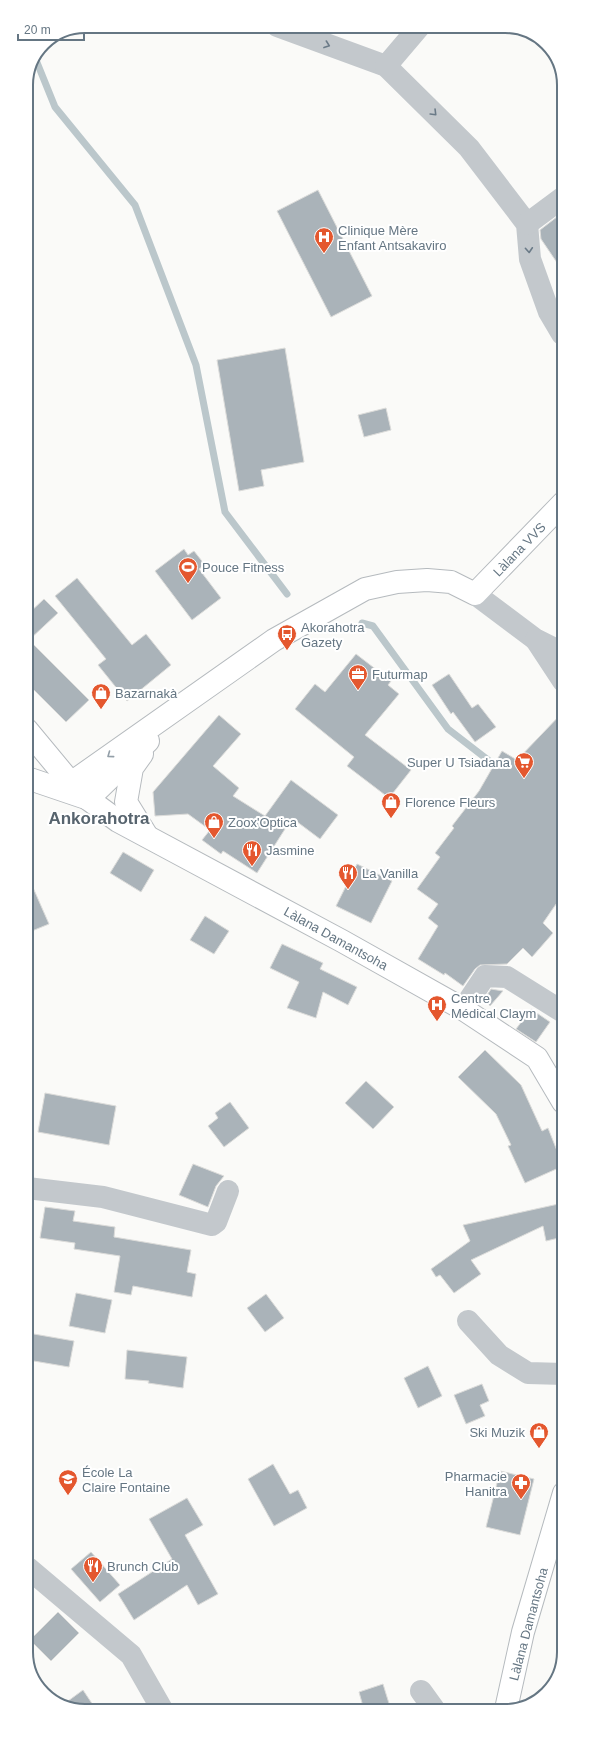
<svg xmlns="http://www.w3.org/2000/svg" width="590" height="1737" viewBox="0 0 590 1737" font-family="Helvetica,sans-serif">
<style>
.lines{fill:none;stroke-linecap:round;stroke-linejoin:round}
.stream{stroke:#bbc7cb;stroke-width:7}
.building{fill:#aab3b9;stroke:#dcdcda}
.major-casing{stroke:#b5babe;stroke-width:24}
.minor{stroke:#c3c8cc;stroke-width:22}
.major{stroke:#fff;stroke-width:22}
.oneway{stroke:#6a7a87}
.oneway2{stroke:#939fa8}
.labels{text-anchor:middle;stroke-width:4;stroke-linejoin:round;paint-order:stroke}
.poi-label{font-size:13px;fill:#657683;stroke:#fff;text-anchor:start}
.street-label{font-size:13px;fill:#657683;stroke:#fff}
.district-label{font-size:17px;font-weight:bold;fill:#57646e;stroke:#fff}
.rim{fill:none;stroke:#657683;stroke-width:2}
</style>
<rect width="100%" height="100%" fill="#fafaf8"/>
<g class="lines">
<g class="stream">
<path d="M36 60 55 107 135 205 196 365 225 512 287 594"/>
<path d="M362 623 373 626 448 729 501 770"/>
</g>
</g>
<g class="building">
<path d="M318 190 372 296 331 317 277 211Z"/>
<path d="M562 213V270L541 239 540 230Z"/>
<path d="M285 348 304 462 261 470 264 486 239 491 217 360Z"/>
<path d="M386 408 391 430 364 437 358 415Z"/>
<path d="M184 549 188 555 194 551 205 565 199 569 221 598 192 620 155 571Z"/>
<path d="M77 578 132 645 146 634 171 665 127 701 98 665 106 659 55 596Z"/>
<path d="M44 599 58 613 29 640 89 700 66 722 27 683V615Z"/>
<path d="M356 654 391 681 388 685 399 694 365 735 411 770 389 798 347 766 354 757 295 709 315 684 325 692Z"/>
<path d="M449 674 472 708 478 704 496 727 475 742 453 712 451 714 432 685Z"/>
<path d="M563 712V894L543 923 553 933 532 957 523 948 507 964 480 965 475 969 463 986 445 973 444 975 418 959 438 926 428 918 438 904 417 889 440 857 435 853 454 828 452 826 479 791 502 751 517 760Z"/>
<path d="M219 715 241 734 213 766 239 788 233 796 265 816 291 780 338 815 320 839 292 818 257 873 223 851 221 854 202 840 210 830 188 814 155 816 153 792Z"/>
<path d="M123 852 154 870 141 892 110 873Z"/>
<path d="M357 864 392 881 371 923 336 906Z"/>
<path d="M27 874 49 924 27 933Z"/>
<path d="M205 916 229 931 214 954 190 940Z"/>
<path d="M282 944 323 963 320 969 357 987 348 1005 323 992 316 1018 287 1008 299 982 270 968Z"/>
<path d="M491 989 503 991 490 1006 484 1000Z"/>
<path d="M531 1009 550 1022 536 1042 516 1029Z"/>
<path d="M485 1050 521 1085 542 1131 548 1128 563 1166 525 1183 508 1146 511 1145 496 1114 458 1077Z"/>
<path d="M366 1081 394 1107 373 1129 345 1103Z"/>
<path d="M45 1093 116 1106 109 1145 38 1132Z"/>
<path d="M230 1102 249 1128 224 1147 208 1126 218 1118 215 1113Z"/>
<path d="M193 1164 224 1176 216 1186 208 1207 179 1195Z"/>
<path d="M563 1203V1237L546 1241 543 1226 471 1260 481 1274 454 1293 440 1275 436 1277 431 1269 470 1241 463 1225Z"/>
<path d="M45 1207 75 1211 73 1221 115 1227 114 1237 191 1250 187 1272 196 1274 192 1297 133 1286 131 1295 114 1292 120 1256 74 1249 75 1243 40 1238Z"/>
<path d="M76 1293 112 1300 105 1333 69 1326Z"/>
<path d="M266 1294 284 1318 265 1332 247 1308Z"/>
<path d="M28 1333 74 1341 69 1367 28 1360Z"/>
<path d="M127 1350 187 1357 183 1388 148 1383 149 1381 125 1379Z"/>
<path d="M428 1366 442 1396 418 1408 404 1378Z"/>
<path d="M482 1384 489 1401 480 1405 485 1416 466 1424 454 1395Z"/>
<path d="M273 1464 290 1494 298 1490 307 1508 274 1526 248 1479Z"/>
<path d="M500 1471 534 1479 520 1535 486 1527Z"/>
<path d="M187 1498 203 1525 185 1535 218 1594 198 1605 187 1585 134 1620 118 1594 172 1559 149 1519Z"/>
<path d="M91 1552 120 1585 100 1602 71 1569Z"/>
<path d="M58 1612 79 1633 51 1661 30 1640Z"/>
<path d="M383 1684 391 1710H364L359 1692Z"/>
<path d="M83 1690 97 1711H81L64 1704Z"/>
</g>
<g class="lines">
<g class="major-casing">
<g id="major">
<path d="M27 730 71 783 88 799 118 821 342 941 463 1009 537 1058 563 1102"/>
<path d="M142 754 132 768 126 802 147 836"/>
<path d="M27 778 83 797"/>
<path d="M71 783 274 640 365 589 397 582 427 580 451 582 475 594 563 503"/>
<path d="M88 799 148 741"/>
<path d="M506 1709 523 1632 564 1493"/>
</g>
</g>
<g class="minor">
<path d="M277 26 386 66 469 148 527 224 530 259 549 312 562 334"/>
<path d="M386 66 420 26"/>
<path d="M527 224 562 198"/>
<path d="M475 594 535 639 563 653"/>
<path d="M536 640 563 681"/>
<path d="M463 1009 485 976 507 977 563 1012"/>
<path d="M27 1188 103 1197 212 1225 216 1222 228 1191"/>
<path d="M468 1321 499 1355 528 1373 564 1374"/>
<path d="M28 1568 131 1655 163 1711"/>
<path d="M421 1691 434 1709"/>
</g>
<use href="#major" class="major"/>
</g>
<defs><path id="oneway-chevron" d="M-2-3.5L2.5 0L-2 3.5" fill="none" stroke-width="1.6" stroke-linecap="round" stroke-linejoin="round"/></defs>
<g class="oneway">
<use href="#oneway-chevron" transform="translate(327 45) rotate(20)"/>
<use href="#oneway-chevron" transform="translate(434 113) rotate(45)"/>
<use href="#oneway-chevron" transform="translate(529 250) rotate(86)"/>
</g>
<use class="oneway2" href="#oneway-chevron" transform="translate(110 755) rotate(144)"/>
<defs>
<g id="hospital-pin" transform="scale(1)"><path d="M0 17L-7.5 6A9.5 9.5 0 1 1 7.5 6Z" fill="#e4572e" stroke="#fff"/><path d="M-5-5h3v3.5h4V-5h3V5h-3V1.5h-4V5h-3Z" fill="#fff"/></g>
<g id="stadium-pin" transform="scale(1)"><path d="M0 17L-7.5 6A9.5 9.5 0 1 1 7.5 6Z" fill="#e4572e" stroke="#fff"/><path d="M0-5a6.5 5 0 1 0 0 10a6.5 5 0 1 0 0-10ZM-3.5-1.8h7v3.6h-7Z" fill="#fff"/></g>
<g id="bus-pin" transform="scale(1)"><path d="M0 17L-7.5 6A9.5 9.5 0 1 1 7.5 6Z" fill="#e4572e" stroke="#fff"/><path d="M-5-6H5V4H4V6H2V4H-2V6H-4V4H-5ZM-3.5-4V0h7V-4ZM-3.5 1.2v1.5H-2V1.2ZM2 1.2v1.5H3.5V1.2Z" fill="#fff"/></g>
<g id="office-pin" transform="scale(1)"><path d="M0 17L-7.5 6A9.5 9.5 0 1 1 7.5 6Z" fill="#e4572e" stroke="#fff"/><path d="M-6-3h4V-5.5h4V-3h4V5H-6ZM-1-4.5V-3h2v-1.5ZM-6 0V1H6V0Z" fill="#fff"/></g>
<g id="shop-pin" transform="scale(1)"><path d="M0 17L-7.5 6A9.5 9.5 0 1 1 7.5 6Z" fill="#e4572e" stroke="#fff"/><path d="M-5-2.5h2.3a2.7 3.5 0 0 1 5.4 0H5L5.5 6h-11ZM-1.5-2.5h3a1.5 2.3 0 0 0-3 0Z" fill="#fff"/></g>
<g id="supermarket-pin" transform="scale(1)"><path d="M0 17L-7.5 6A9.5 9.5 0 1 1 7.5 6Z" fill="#e4572e" stroke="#fff"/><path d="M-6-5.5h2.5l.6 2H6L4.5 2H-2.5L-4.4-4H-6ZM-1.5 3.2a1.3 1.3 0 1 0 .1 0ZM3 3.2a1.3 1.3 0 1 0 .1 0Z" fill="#fff"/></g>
<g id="restaurant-pin" transform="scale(1)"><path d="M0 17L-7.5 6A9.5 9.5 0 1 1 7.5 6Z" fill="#e4572e" stroke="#fff"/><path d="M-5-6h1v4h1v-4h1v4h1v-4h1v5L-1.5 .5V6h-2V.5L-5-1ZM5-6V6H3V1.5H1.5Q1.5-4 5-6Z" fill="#fff"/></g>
<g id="school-pin" transform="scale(1)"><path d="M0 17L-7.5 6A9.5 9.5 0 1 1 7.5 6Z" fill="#e4572e" stroke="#fff"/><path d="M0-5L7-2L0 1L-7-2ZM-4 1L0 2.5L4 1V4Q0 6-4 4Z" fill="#fff"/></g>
<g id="pharmacy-pin" transform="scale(1)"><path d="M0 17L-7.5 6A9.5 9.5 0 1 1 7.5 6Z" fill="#e4572e" stroke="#fff"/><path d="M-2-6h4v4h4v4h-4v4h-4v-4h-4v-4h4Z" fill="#fff"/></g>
</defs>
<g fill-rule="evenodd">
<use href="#hospital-pin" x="324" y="237"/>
<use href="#stadium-pin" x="188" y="567"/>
<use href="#bus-pin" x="287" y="634"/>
<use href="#office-pin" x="358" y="674"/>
<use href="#shop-pin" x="101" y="693"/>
<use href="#supermarket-pin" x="524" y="762"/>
<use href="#shop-pin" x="391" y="802"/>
<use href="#shop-pin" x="214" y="822"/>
<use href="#restaurant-pin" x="252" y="850"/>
<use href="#restaurant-pin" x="348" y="873"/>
<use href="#hospital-pin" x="437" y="1005"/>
<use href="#shop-pin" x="539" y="1432"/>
<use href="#school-pin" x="68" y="1479"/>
<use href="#pharmacy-pin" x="521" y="1483"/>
<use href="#restaurant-pin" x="93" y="1566"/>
</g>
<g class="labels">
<g class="poi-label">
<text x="338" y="235">Clinique Mère<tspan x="338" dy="15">Enfant Antsakaviro</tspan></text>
<text x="202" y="572">Pouce Fitness</text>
<text x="301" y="632">Akorahotra<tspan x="301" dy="15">Gazety</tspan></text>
<text x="372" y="679">Futurmap</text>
<text x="115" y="698">Bazarnakà</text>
<text x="510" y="767" text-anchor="end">Super U Tsiadana</text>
<text x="405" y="807">Florence Fleurs</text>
<text x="228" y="827">Zoox'Optica</text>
<text x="266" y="855">Jasmine</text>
<text x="362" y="878">La Vanilla</text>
<text x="451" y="1003">Centre<tspan x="451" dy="15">Médical Claym</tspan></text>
<text x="525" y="1437" text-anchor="end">Ski Muzik</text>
<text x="82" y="1477">École La<tspan x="82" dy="15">Claire Fontaine</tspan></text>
<text x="507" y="1481" text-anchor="end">Pharmacie<tspan x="507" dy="15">Hanitra</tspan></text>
<text x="107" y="1571">Brunch Club</text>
</g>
<g class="street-label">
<text transform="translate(519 549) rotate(-46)" y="5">Làlana VVS</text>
<text transform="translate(336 938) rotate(29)" y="5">Làlana Damantsoha</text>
<text transform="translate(528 1624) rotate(-75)" y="5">Làlana Damantsoha</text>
</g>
<g class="district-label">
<text x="99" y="824">Ankorahotra</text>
</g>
</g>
<path d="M0 0H590V1737H0ZM85 33H505A52 52 0 0 1 557 85V1652A52 52 0 0 1 505 1704H85A52 52 0 0 1 33 1652V85A52 52 0 0 1 85 33Z" fill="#fff" fill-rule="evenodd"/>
<path class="rim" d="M85 33H505A52 52 0 0 1 557 85V1652A52 52 0 0 1 505 1704H85A52 52 0 0 1 33 1652V85A52 52 0 0 1 85 33Z"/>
<path d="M18 34v6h66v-6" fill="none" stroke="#657683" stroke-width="2"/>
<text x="24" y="34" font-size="12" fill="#657683" stroke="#ffffff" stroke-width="3" paint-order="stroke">20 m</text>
</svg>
